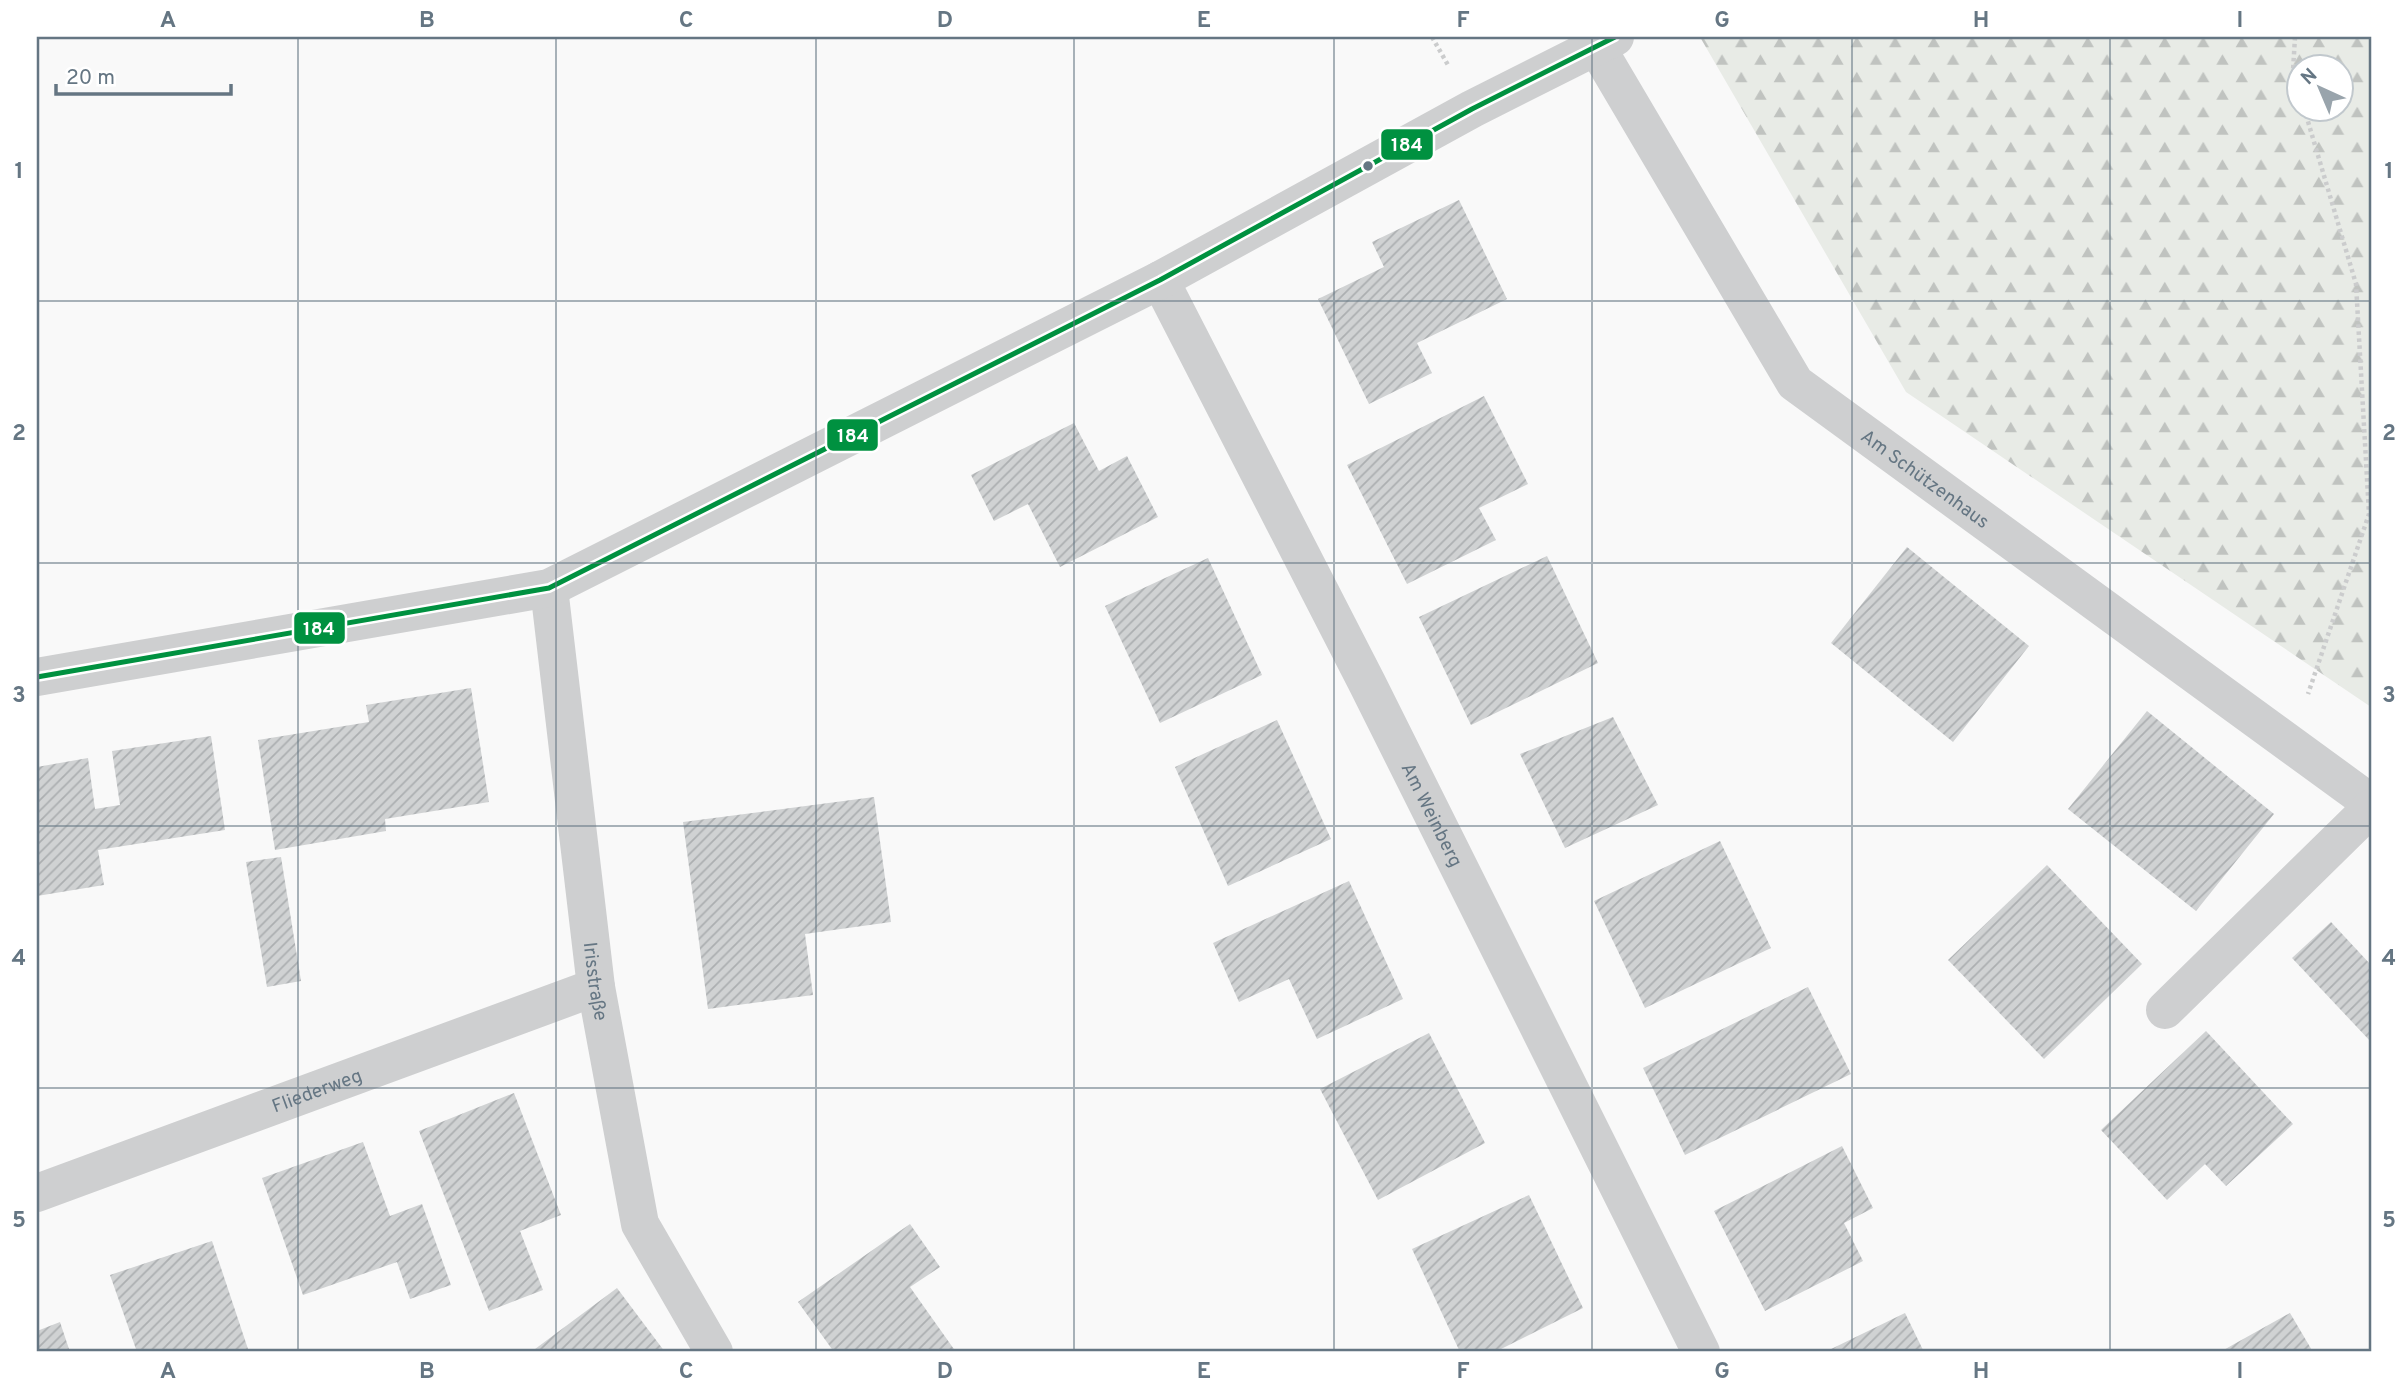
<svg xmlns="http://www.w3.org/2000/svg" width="2408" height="1389" viewBox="0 0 2408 1389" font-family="Overpass,sans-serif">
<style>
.forest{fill:url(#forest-firs);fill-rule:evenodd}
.building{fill:url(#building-hatch)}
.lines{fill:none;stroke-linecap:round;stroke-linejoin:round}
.path{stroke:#cbcccd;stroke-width:4.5;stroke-dasharray:3.5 3.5;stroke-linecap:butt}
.minor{stroke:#cecfd0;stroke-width:38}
.bus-1-casing{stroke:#fff;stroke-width:10}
.bus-1{stroke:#009140;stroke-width:5}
.grid{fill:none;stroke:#657683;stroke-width:2;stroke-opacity:0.55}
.bus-dot{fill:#657683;stroke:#fff;stroke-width:2.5}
.labels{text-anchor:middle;stroke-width:7;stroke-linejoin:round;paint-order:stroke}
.street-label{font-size:19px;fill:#657683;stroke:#fff}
.line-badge{stroke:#fff;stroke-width:2.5}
.badge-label{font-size:19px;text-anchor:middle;font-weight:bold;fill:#fff}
.neatline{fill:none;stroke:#657683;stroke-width:2.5}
.grid-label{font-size:23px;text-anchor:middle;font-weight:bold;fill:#657683}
</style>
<defs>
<pattern id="forest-firs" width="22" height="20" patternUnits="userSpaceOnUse" patternTransform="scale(1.75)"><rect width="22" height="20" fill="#e8ebe6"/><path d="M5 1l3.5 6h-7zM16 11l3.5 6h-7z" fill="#c0c3c0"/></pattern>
<pattern id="building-hatch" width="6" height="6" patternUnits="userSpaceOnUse" patternTransform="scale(1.75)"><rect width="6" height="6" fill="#d0d2d3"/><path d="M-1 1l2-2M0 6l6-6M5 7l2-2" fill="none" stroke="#acafb1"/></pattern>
</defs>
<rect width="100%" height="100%" fill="#f9f9f9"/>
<path class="forest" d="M1700 37H2371V707L1906 392ZM2300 66H2342V108H2300Z"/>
<g class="building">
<path d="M1459 200 1507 299 1417 343 1432 373 1369 404 1318 299 1384 267 1372 242Z"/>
<path d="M1484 396 1528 484 1479 508 1496 540 1407 584 1347 465Z"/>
<path d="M1074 423 1099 471 1127 456 1158 517 1060 567 1028 504 994 521 971 475Z"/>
<path d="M1907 547 2029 646 1953 742 1831 643Z"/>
<path d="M1547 556 1598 663 1471 725 1419 617Z"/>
<path d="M1208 558 1262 675 1160 723 1105 606Z"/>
<path d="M471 688 489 802 385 819 386 831 275 850 258 740 369 722 366 705Z"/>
<path d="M2147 711 2274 814 2196 911 2068 809Z"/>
<path d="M1613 717 1658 805 1565 848 1520 754Z"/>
<path d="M1277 720 1331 839 1228 886 1175 767Z"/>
<path d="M211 736 225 830 98 850 104 885 37 896V767L88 758 95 809 120 805 112 751Z"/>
<path d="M874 797 891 922 805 934 813 995 708 1009 683 822Z"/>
<path d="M1720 841 1771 948 1645 1008 1594 901Z"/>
<path d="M281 857 301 981 267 987 246 862Z"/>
<path d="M2047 865 2142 964 2044 1059 1948 960Z"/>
<path d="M1349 881 1403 999 1317 1039 1289 979 1239 1002 1213 943Z"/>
<path d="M2331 922 2371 965V1042L2292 958Z"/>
<path d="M1808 987 1851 1074 1685 1155 1643 1068Z"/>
<path d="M2206 1031 2293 1124 2226 1186 2205 1164 2167 1200 2101 1130Z"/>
<path d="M1429 1033 1485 1143 1378 1200 1320 1089Z"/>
<path d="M514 1093 561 1215 520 1231 543 1290 489 1311 419 1131Z"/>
<path d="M363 1142 390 1216 422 1204 451 1285 410 1299 397 1262 303 1295 262 1178Z"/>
<path d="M1842 1146 1873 1208 1844 1223 1863 1261 1765 1311 1714 1211Z"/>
<path d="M1529 1195 1583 1308 1495 1352H1460L1412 1249Z"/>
<path d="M910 1224 940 1267 910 1287 956 1352H834L798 1302Z"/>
<path d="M212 1241 248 1349 238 1352H137L110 1275Z"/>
<path d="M617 1288 665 1352H531Z"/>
<path d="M1905 1313 1924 1352H1825Z"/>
<path d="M2290 1313 2313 1352H2220Z"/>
<path d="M60 1322 70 1352H37V1331Z"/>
</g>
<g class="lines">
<g class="path">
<path d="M1432 37 1448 65"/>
<path d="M2295 37 2293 71 2300 94"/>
<path d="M2304 108 2356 284 2369 514 2308 694"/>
</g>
<g class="minor">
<path id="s1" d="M1596 46 1795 383 2371 803"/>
<path id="s2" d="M1160 280 1367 683 1701 1352"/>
<path id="s3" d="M549 588 596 987 640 1224 714 1352"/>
<path d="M37 677 549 588 1160 280 1472 109 1615 37"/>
<path d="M2165 1010 2371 808"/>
<path id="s4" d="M37 1193 596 987"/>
</g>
<g class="bus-1-casing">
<path id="bus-1" d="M37 677 549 588 1160 280 1472 109 1615 37"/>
</g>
<use href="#bus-1" class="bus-1"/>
</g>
<path class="grid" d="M298 37V1352M556 37V1352M816 37V1352M1074 37V1352M1334 37V1352M1592 37V1352M1852 37V1352M2110 37V1352M37 301H2371M37 563H2371M37 826H2371M37 1088H2371"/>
<circle class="bus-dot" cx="1368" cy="166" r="6"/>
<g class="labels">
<g class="street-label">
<text dy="7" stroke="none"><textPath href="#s1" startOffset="553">Am Schützenhaus</textPath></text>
<text dy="7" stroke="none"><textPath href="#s2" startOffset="600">Am Weinberg</textPath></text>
<text dy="7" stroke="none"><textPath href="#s3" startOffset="396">Irisstraße</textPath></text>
<text dy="7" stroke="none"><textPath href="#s4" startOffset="298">Fliederweg</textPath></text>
</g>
</g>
<g class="line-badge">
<rect x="1380" y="128" width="54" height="33" rx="7" fill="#009140"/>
<rect x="826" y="418" width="53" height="34" rx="7" fill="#009140"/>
<rect x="293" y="611" width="53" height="34" rx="7" fill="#009140"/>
</g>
<g class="badge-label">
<text x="1407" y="151">184</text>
<text x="853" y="442">184</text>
<text x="319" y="635">184</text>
</g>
<rect width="2408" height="1389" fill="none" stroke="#ffffff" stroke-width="77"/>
<g transform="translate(2320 88) rotate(316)"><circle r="33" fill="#ffffff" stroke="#c1c8cd" stroke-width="2"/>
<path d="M0-5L12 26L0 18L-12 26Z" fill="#99a4ac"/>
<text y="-10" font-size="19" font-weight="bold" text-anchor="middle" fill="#657683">N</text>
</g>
<path d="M56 84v10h175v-10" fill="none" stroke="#657683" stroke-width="3.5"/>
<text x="66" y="84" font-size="21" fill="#657683" stroke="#ffffff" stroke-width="5" paint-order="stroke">20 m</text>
<rect x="38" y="38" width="2332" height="1312" class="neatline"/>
<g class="grid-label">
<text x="168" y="27">A</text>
<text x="427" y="27">B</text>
<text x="686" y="27">C</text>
<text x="945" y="27">D</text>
<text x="1204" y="27">E</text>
<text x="1463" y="27">F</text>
<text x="1722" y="27">G</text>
<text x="1981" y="27">H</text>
<text x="2240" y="27">I</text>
<text x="19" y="178">1</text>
<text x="2389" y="178">1</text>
<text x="19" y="440">2</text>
<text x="2389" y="440">2</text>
<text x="19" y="702">3</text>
<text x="2389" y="702">3</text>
<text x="19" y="965">4</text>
<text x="2389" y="965">4</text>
<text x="19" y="1227">5</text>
<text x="2389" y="1227">5</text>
<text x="168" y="1378">A</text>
<text x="427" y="1378">B</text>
<text x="686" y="1378">C</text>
<text x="945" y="1378">D</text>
<text x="1204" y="1378">E</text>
<text x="1463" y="1378">F</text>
<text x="1722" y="1378">G</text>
<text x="1981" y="1378">H</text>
<text x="2240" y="1378">I</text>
</g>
</svg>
